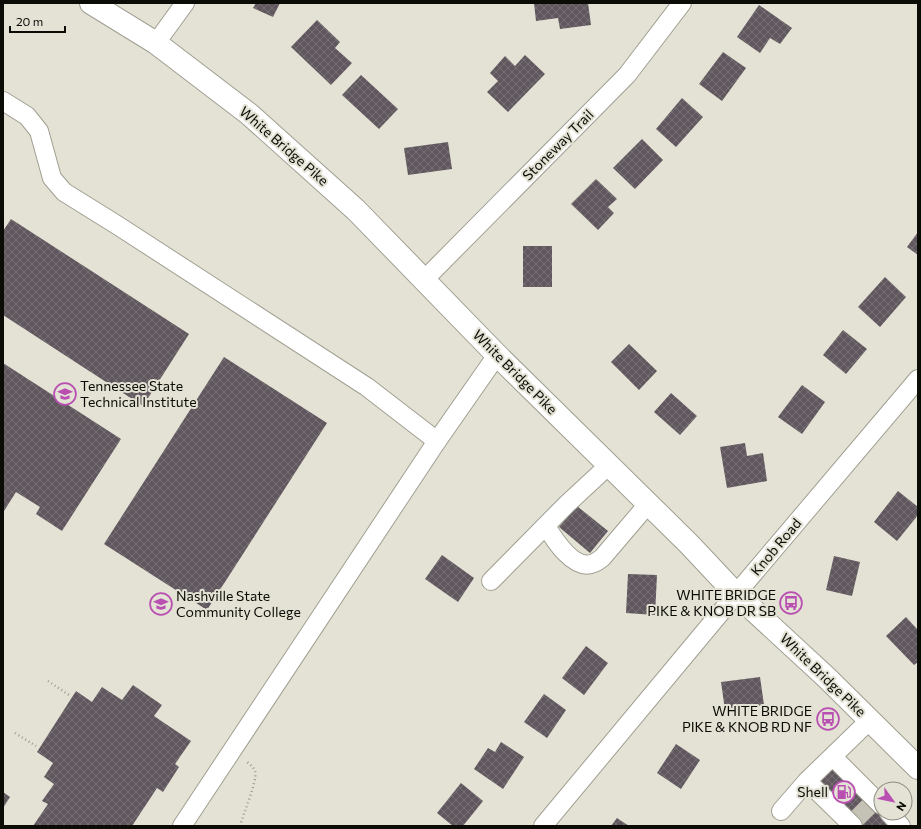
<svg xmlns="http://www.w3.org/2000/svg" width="921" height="829" viewBox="0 0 921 829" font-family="Commissioner,sans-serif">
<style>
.building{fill:url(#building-cross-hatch)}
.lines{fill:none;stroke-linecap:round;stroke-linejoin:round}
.minor-tunnel{stroke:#c3c2b5;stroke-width:18;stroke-dasharray:18 9;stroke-linecap:butt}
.minor-casing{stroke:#a09f92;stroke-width:20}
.major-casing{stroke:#a09f92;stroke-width:24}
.path{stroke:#9d9c91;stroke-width:2.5;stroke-dasharray:1 3;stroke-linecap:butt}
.minor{stroke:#fff;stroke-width:18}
.major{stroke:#fff;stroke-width:22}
.labels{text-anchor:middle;stroke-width:4;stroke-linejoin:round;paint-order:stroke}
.street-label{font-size:14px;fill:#0c0c07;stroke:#e3e2d4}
.poi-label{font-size:14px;fill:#0c0c07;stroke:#e3e2d4;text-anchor:end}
</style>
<defs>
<pattern id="building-cross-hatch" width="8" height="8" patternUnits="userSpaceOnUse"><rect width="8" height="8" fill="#61575f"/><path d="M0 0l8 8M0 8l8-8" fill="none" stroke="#766f74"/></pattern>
</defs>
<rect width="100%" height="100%" fill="#e3e2d4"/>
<g class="building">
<path d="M256 3H280L273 17 253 8Z"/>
<path d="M534 3H588L591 25 560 29 558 18 536 21Z"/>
<path d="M759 5 792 28 780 44 770 38 760 53 737 37Z"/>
<path d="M317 20 340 42 335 48 352 63 331 85 291 47Z"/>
<path d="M723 52 746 68 722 101 699 84Z"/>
<path d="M525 55 545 74 508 112 487 92 498 81 490 73 505 56 515 66Z"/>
<path d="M361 75 398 109 379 129 342 95Z"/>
<path d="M682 98 703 117 676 147 656 129Z"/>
<path d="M642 139 663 160 635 189 613 168Z"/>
<path d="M448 142 452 169 408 175 404 148Z"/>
<path d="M596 179 617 199 608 207 614 213 598 230 571 204Z"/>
<path d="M11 219 189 334 143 406 3 315V231Z"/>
<path d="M918 232V255L907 247Z"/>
<rect x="523" y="246" width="29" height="41"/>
<path d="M885 277 906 297 880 327 858 307Z"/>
<path d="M843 330 867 349 846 374 823 355Z"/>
<path d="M629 344 657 371 639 390 611 362Z"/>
<path d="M224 357 327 423 207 610 104 544Z"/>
<path d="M3 363 121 439 62 531 36 514 40 507 16 492 4 511 3 510Z"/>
<path d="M802 385 825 402 802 434 778 417Z"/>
<path d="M671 393 697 416 680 435 654 412Z"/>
<path d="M745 443 747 456 763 453 767 481 727 488 720 447Z"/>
<path d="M898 491 918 507V515L897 541 874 522Z"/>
<path d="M577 506 608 531 590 553 559 527Z"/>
<path d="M442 555 474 578 458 602 425 579Z"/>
<path d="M834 556 860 562 852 596 826 590Z"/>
<path d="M628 574 657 575 655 615 626 613Z"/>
<path d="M906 617 918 630V662L914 665 886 636Z"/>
<path d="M586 646 608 663 584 695 562 678Z"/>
<path d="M760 677 764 705 725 710 721 682Z"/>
<path d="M133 685 162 705 154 716 191 741 175 764 179 767 163 792 157 788 132 826H33L48 804 42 801 54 784 44 777 53 763 37 752 76 691 92 702 102 687 122 700Z"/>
<path d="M544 694 566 710 547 738 524 722Z"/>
<path d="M501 742 524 757 503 789 474 769 488 748 495 752Z"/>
<path d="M676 744 700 760 681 789 657 773Z"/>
<path d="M834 767 895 826H863L819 783Z"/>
<path d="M461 783 483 801 463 826H453L437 813Z"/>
<path d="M3 792 10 797 3 808Z"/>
<path d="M617 818 629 826H611Z"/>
</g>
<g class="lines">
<g class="minor-tunnel">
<path d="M836 800 852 784"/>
<path d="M856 819 872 803"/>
</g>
<g class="minor-casing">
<g id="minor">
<path d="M156 43 185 3"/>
<path d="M3 101 27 116 39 131 52 178 64 192 117 225 367 387 437 441"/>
<path d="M424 280 627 75 682 3"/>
<path d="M546 526C554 539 574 572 594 563 597 562 599 560 602 558L648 504"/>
<path d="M491 581 567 504 609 465"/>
<path d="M833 757 881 805"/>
<path d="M781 811 807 781"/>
<path d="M889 813 901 826"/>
<path d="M182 826 437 441 497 355"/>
<path d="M543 826 736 594 918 379"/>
<path d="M853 826 807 781 870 720"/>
</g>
</g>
<g class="major-casing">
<path id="major" d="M91 3 156 43 249 114 356 210 497 355 689 544 736 594 826 677 918 768"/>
</g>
<g class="path">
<path d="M48 681 69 695"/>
<path d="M15 733 36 746"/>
<path d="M240 826C243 814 258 780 255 771 253 766 249 764 246 761"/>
</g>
<use href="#minor" class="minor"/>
<use href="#major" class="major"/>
</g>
<defs>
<g id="university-ring" transform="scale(1.15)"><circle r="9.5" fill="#e3e2d4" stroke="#b94fb1" stroke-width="1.5"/><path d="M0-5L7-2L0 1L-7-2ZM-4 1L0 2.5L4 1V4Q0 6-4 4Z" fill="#b94fb1"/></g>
<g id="bus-ring" transform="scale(1.15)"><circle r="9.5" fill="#e3e2d4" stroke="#b94fb1" stroke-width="1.5"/><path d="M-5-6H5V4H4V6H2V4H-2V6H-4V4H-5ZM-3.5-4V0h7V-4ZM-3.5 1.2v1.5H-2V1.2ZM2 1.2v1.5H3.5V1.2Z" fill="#b94fb1"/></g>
<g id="fuel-ring" transform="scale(1.15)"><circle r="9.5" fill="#e3e2d4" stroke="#b94fb1" stroke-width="1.5"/><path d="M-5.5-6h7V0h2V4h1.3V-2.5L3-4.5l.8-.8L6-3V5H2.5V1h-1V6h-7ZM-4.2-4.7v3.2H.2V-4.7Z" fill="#b94fb1"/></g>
</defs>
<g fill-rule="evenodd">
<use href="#university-ring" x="65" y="394"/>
<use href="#bus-ring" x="791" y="603"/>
<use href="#university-ring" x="161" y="604"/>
<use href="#bus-ring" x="828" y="719"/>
<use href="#fuel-ring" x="844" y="792"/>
</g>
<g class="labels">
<g class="street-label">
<text transform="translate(558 145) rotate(-45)" y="5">Stoneway Trail</text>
<text transform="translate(284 146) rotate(41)" y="5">White Bridge Pike</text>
<text transform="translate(515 372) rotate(45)" y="5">White Bridge Pike</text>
<text transform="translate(776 547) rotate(-50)" y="5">Knob Road</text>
<text transform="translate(823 675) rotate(44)" y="5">White Bridge Pike</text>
</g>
<g class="poi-label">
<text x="80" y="391" text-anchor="start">Tennessee State<tspan x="80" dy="16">Technical Institute</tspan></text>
<text x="776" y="600">WHITE BRIDGE<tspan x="776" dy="16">PIKE &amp; KNOB DR SB</tspan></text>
<text x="176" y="601" text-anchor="start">Nashville State<tspan x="176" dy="16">Community College</tspan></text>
<text x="812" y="716">WHITE BRIDGE<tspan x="812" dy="16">PIKE &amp; KNOB RD NF</tspan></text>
<text x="828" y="797">Shell</text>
</g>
</g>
<rect width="921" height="829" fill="none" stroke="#0c0c07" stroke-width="8"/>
<g transform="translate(893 801) rotate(123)"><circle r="19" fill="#e3e2d4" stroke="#8d8c82"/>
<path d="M0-3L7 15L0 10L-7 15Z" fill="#b94fb1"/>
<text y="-6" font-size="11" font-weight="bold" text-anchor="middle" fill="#0c0c07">N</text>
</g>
<path d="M10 26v6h55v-6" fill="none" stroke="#0c0c07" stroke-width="2"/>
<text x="16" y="26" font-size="12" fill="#0c0c07" stroke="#e3e2d4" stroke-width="3" paint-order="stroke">20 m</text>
</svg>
